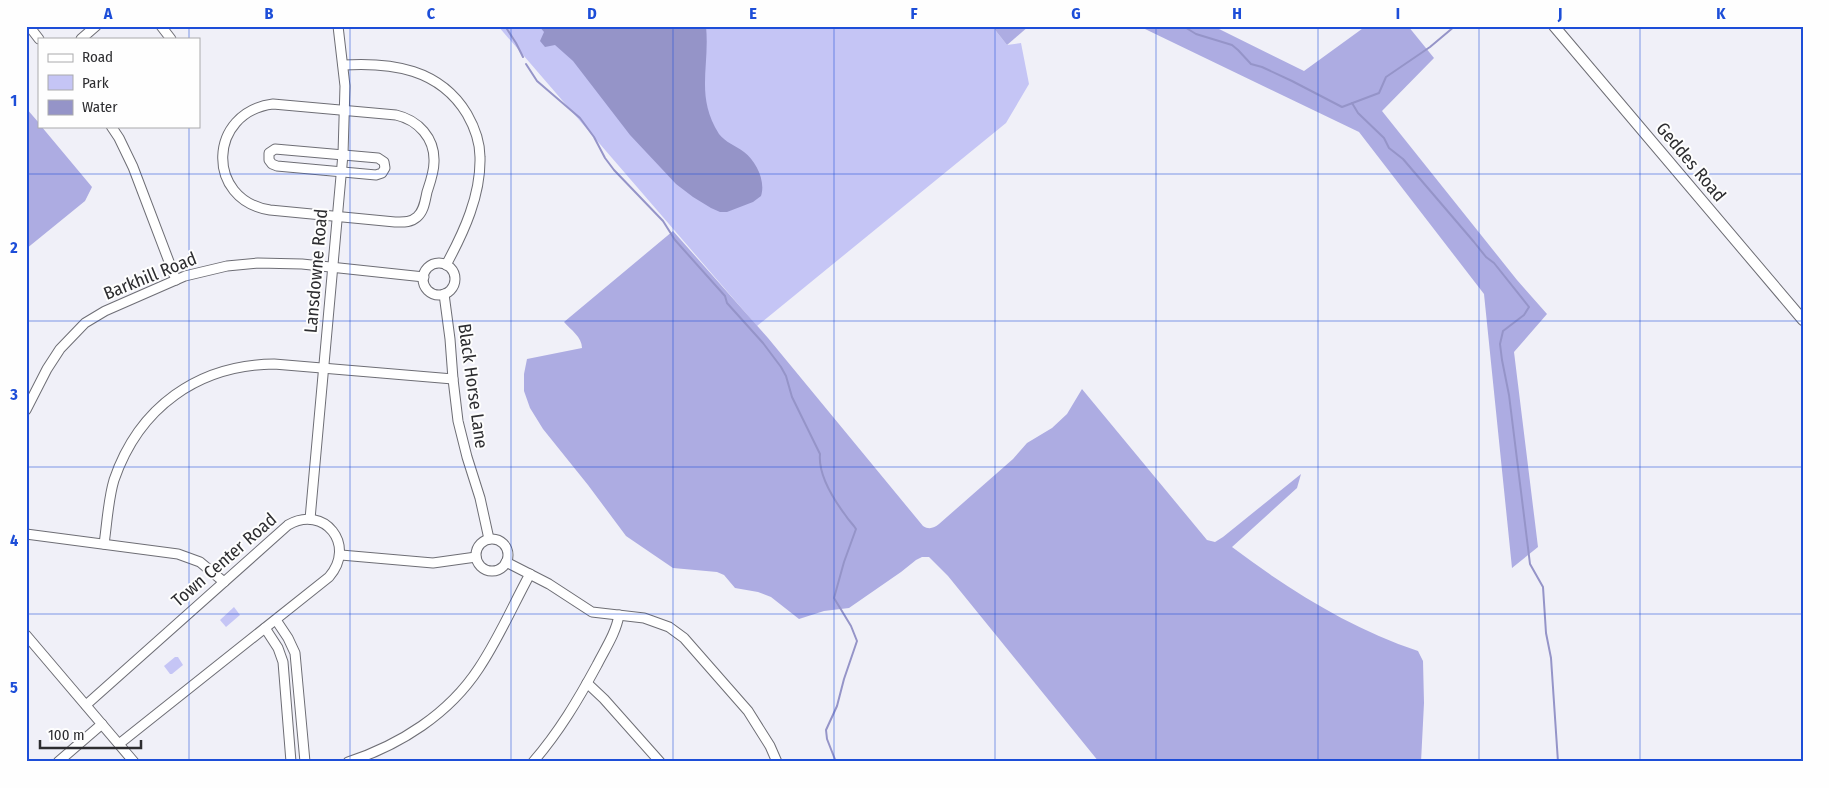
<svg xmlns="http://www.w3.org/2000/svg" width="1829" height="788" viewBox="0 0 1829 788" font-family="'Fira Sans Condensed',sans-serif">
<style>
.green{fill:#c5c5f5}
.forest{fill:#adace2}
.water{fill:#9594c8}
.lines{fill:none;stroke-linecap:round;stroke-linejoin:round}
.stream{stroke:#9594c8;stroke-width:2}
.minor-casing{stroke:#6e6e75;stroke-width:11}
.major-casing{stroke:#6e6e75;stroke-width:12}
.minor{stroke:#fff;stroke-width:9}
.major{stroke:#fff;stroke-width:10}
.grid{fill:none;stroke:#1d4ed8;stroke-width:1;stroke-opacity:0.55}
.labels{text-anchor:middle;stroke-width:4;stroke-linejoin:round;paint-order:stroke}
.street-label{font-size:18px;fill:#2d2d30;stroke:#fefefe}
.neatline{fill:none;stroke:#1d4ed8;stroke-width:2}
.grid-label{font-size:16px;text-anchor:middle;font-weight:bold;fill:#1d4ed8}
</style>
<rect width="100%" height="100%" fill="#f0f0f8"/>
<g class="green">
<path d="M498 26H992L1007 45 1021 43 1029 84 1006 123 757 326Z"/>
<path d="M234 607 240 615 226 627 220 620Z"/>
<path d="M175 657H178L183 665 172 674H170L164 666Z"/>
</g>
<g class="forest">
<path d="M992 26H1029L1007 45Z"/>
<path d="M1122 26H1213L1304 71 1366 26H1408L1434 58 1382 111 1517 280 1547 314 1514 352 1538 547 1512 568 1484 294 1359 132 1145 29Z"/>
<path d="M26 108 39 123V126H41L92 187 85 201 26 249Z"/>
<path d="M673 231 768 338 923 526C929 530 934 528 939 524L1013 459 1027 443 1052 428 1067 414 1082 389 1207 540 1215 542 1223 537 1301 474 1297 488 1232 547C1289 590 1350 628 1418 651L1423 661 1424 703 1421 762H1099L948 576 929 557H922L916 560 901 572 849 608 824 611 799 619 771 597 758 592 735 588 724 575 717 572 673 568 626 536 588 485 543 429 530 408 524 391V374L527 359 582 348C582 337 571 330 564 322Z"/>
</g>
<path class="water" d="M539 26H706C710 67 695 96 719 134 725 142 736 146 744 152 756 161 766 181 761 196L753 202 727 212H720L711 208 693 197 676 184 630 135 573 61 555 45 545 47 540 41 544 32Z"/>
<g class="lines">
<g class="stream">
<path d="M505 26 516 43 523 57"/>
<path d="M1183 26 1196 34 1232 45 1238 50 1251 64 1262 67 1292 81 1342 107 1379 93 1386 77 1430 47 1455 26"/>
<path d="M526 64 537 81 580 118 594 137 605 158 614 170 663 221 675 240 725 296 727 303 763 343 781 367 786 376 792 397 820 454C818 475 834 500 846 516 849 521 853 524 856 529L844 562 834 598 851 626 857 641 844 679 837 706 826 730 827 739 836 762"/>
<path d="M1352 103 1358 113 1384 138 1389 148 1403 159 1474 242 1486 257 1494 263 1529 307 1524 315 1503 331 1500 344 1502 360 1509 395 1530 564 1543 587 1546 633 1551 658 1558 762"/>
</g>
<g class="minor-casing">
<g id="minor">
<path d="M29 26 39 39"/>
<path d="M161 26 171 39"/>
<path d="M81 39 96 26"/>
<path d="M343 65C392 62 440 69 467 114 475 128 480 141 480 157 481 195 464 232 446 265"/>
<path d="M273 104 396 115C418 120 435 138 434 162 434 172 430 183 427 192 425 201 424 211 417 217 410 223 403 222 395 222L270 210C205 200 208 112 273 104Z"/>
<path d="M111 126 119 138 133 167 176 280"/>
<path d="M275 149 378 158 384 162 385 168 382 173 376 175 277 166 272 164 269 160V153Z"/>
<circle cx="439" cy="279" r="16"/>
<path d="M444 294 450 339 453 379 458 421 467 457 480 498 489 539"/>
<path d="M26 410 47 369 60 349 85 323 105 311 185 276 227 266 258 263 302 264 424 277"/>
<path d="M310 519 343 154 345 86 338 26"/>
<path d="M26 534 178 554 200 562 224 582"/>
<circle cx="492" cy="555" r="16"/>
<path d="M104 544C107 524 108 500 114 480 139 407 198 365 274 364L453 379"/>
<path d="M341 555 433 563 476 557"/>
<path d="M506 562 549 584 592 612 644 618 669 627 684 638 748 711 770 746 777 762"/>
<path d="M276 620 288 638 295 653 305 762"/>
<path d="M265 628 278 648 283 662 291 762"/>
<path d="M26 635 134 762"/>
<path d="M587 683 604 699 660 762"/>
<path d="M86 705 288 525C324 504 357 545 329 577L119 744"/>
<path d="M58 762 102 724"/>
<path d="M348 762C400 745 449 714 479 668 499 638 513 605 530 574"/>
<path d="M533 762C559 732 578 700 597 665 605 649 616 633 619 615"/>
</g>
</g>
<g class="major-casing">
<path id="major" d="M1554 26 1803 320"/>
</g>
<use href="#minor" class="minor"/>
<use href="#major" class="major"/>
</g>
<path class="grid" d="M189 26V39M350 26V762M511 26V762M673 26V762M834 26V762M995 26V762M1156 26V762M1318 26V762M1479 26V762M1640 26V762M189 126V762M26 174H1803M26 321H1803M26 467H1803M26 614H1803"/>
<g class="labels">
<g class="street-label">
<text transform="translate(1691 162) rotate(50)" y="6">Geddes Road</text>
<text transform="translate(316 271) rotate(-85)" y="6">Lansdowne Road</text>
<text transform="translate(150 276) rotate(-22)" y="6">Barkhill Road</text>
<text transform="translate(473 386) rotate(82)" y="6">Black Horse Lane</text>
<text transform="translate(224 560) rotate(-41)" y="6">Town Center Road</text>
</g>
</g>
<rect width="1829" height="788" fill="none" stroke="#fefefe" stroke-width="55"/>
<rect x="38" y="38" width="162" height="90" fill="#fefefe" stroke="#aaaaac"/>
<rect x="48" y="54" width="25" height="8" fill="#ffffff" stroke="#aaaaac"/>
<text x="82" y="62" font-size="15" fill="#2d2d30">Road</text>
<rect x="48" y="75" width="25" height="15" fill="#c5c5f5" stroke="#aaaaac"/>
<text x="82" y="88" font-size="15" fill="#2d2d30">Park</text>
<rect x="48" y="100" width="25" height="15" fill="#9594c8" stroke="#aaaaac"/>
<text x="82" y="112" font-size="15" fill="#2d2d30">Water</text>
<path d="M40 740v8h101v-8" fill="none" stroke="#2d2d30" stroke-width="2.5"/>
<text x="48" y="740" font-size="15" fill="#2d2d30" stroke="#fefefe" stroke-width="4" paint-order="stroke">100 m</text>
<rect x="28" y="28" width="1774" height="732" class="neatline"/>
<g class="grid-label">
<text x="108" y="19">A</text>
<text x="269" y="19">B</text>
<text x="431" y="19">C</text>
<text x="592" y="19">D</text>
<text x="753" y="19">E</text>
<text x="914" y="19">F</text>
<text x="1076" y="19">G</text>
<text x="1237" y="19">H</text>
<text x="1398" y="19">I</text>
<text x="1560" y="19">J</text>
<text x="1721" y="19">K</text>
<text x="14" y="106">1</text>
<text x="14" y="253">2</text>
<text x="14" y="400">3</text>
<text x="14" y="546">4</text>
<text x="14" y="693">5</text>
</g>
</svg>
